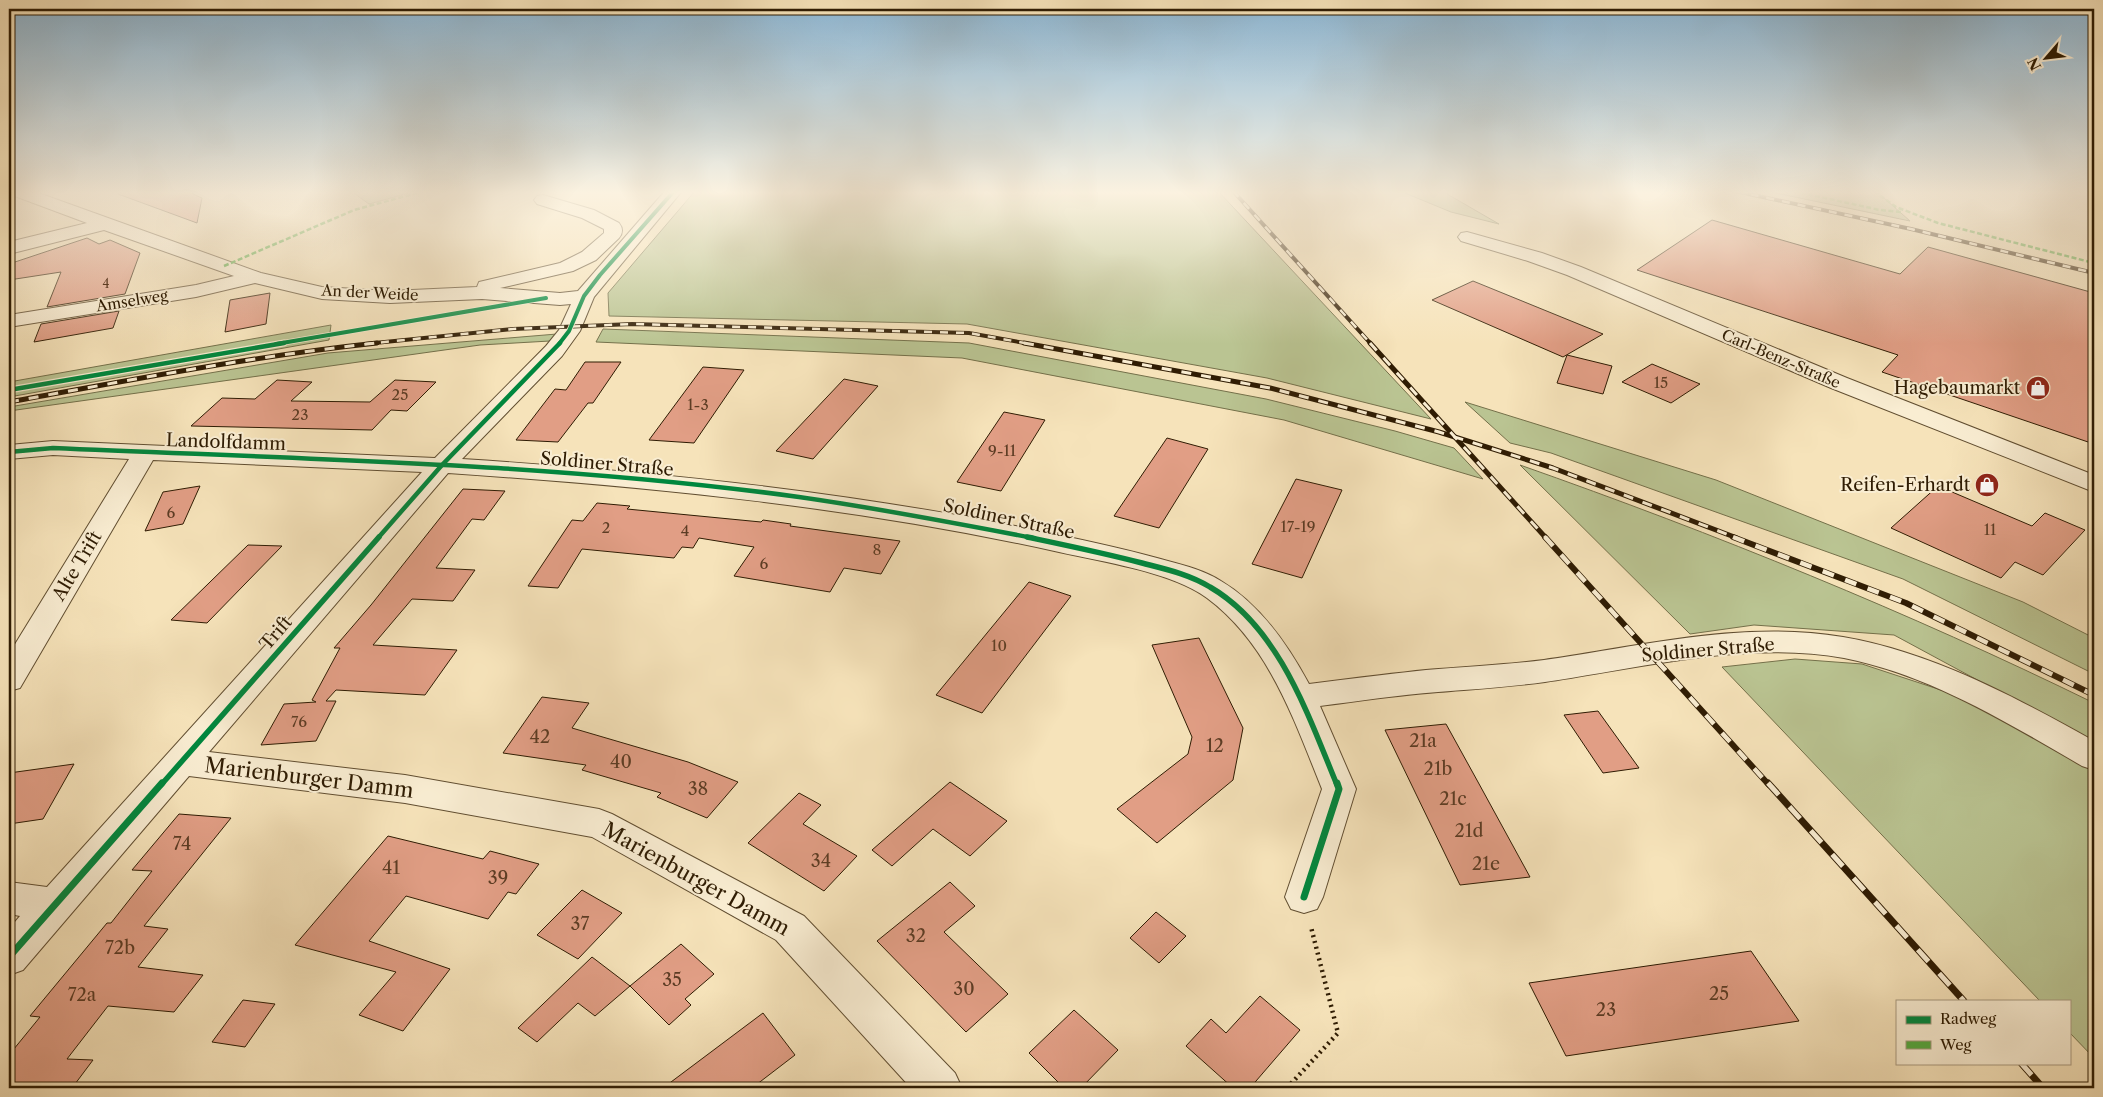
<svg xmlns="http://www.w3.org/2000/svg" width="2103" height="1097" viewBox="0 0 2103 1097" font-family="'Libre Caslon Text',serif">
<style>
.green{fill:#bac492;stroke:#74704a}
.building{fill:#e19e85;stroke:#2f1c03}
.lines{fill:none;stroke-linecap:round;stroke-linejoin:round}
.minor-casing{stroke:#614e31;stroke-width:2}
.path{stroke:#2f1c03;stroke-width:4.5;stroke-dasharray:2 4;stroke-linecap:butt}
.minor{fill:#f9edd2;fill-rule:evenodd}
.rail-far3-casing{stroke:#2f1c03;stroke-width:4}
.rail-far2-casing{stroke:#2f1c03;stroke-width:5}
.rail-far1-casing{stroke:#2f1c03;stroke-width:6}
.rail-casing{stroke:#2f1c03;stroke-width:7}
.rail-far3{stroke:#f9edd2;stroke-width:2.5;stroke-dasharray:8;stroke-linecap:butt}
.rail-far2{stroke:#f9edd2;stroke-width:3;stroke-dasharray:10;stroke-linecap:butt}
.rail-far1{stroke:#f9edd2;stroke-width:4.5;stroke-dasharray:12;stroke-linecap:butt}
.rail{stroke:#f9edd2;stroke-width:5;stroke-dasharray:16;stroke-linecap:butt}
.quiet{stroke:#54a940;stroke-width:2.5;stroke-dasharray:5 2.5;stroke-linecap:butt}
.cycleway-far3-casing{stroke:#f9edd2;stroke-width:5.5}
.cycleway-far2-casing{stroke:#f9edd2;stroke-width:7}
.cycleway-far1-casing{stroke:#f9edd2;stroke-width:9}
.cycleway-casing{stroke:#f9edd2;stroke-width:10}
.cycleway-far3{stroke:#00873e;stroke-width:4}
.cycleway-far2{stroke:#00873e;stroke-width:4.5}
.cycleway-far1{stroke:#00873e;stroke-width:5.5}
.cycleway{stroke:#00873e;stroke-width:7}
.labels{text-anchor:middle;stroke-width:4;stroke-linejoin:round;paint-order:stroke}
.far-number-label{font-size:12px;fill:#5c3c24}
.far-street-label{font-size:15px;fill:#2f1c03;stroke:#f9edd2}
.number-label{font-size:15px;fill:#5c3c24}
.poi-label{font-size:18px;fill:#2f1c03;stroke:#f9edd2;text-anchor:end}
.street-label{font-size:18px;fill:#2f1c03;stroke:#f9edd2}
.near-number-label{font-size:18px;fill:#5c3c24}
.near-street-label{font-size:21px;fill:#2f1c03;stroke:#f9edd2}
</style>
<rect width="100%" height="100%" fill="#f6e3ba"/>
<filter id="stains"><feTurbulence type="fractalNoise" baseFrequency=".004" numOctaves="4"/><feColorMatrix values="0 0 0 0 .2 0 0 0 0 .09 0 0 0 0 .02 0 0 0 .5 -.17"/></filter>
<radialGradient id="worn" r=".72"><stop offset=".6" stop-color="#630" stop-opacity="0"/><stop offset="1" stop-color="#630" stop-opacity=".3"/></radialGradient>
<g class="green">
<path d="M351 191H416L369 204Z"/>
<path d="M695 191H1218L1431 419 1267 378 967 324 609 316 608 293Z"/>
<path d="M1400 191H1442L1499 224 1451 212Z"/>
<path d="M1766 191H1876L1910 221Z"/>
<path d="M331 325 329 340 9 397V382Z"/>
<path d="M603 329 969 343 1266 399 1395 431 1454 448 1483 479 1284 420 962 358 596 342Z"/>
<path d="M557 334 550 341 480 345 9 411V407L328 353Z"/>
<path d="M1465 402 1716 480 2023 602 2094 638V674L1903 579 1551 453 1510 443Z"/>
<path d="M1520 465C1716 534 1908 612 2094 703V743L1894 635 1754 625 1690 634Z"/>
<path d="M1795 659 1862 664 1944 691 2030 731 2094 769V1058L2069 1032V1001H2040L1722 667Z"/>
</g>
<g class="building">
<path d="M119 191H193V194L202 198 197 223 118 194Z"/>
<path d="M1712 220 1900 274 1928 247 2094 293V444L1882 372 1898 355 1637 270Z"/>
<path d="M87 238 99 244 110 240 140 253 125 294 47 307 61 272 9 280V264Z"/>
<path d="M1473 281 1603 334 1563 357 1432 300Z"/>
<path d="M270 293 266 324 225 332 230 300Z"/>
<path d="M119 311 113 328 34 342 41 324Z"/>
<path d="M1567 355 1612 366 1603 394 1557 383Z"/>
<path d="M585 362H621L593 403H588L558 442 516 440 555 389 566 390Z"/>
<path d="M1652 364 1700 384 1671 403 1622 382Z"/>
<path d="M703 367 744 370 694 443 649 440Z"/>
<path d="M844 379 878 386 813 459 776 451Z"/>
<path d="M277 380 312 382 291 401 370 402 395 380 436 382 407 411 391 410 372 430 191 426 222 398 255 399Z"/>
<path d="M1004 412 1045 420 1001 491 957 482Z"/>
<path d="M1167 438 1208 449 1159 528 1114 516Z"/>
<path d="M1296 479 1342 490 1302 578 1252 564Z"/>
<path d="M200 486 183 524 145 531 163 492Z"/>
<path d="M1938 486 2032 526 2045 513 2085 530 2043 575 2015 562 2001 578 1891 528Z"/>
<path d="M463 489 505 491 484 520 472 519 436 568 475 570 453 601 412 599 373 645 457 650 425 695 336 690 326 701H336L316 741 261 745 284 704 316 702 312 700 340 648H334L371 605Z"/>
<path d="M597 503 630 506 627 509 761 522 763 520 791 524 790 526 900 541 881 574 844 568 830 592 734 576 754 547 699 538 693 548 682 547 674 558 582 549 558 588 528 586 572 520 583 521Z"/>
<path d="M248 545 282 546 207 623 171 620Z"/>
<path d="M1029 582 1071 596 982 713 936 695Z"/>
<path d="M1199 638 1243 728 1233 780 1157 843 1117 809 1188 754 1192 737 1152 645Z"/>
<path d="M542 697 589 703 572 728 688 762 738 782 707 818 657 797 661 793 582 770 586 765 503 753Z"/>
<path d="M1598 711 1639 768 1603 773 1564 715Z"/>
<path d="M1446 724 1478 782 1530 877 1460 885 1385 730Z"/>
<path d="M74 764 43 819 9 824V773Z"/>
<path d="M950 782 1007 821 970 856 933 829 892 866 872 850Z"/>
<path d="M799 793 821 805 803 824 857 856 824 891 748 843Z"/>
<path d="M179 814 231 818 144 926 168 929 138 967 203 975 174 1012 108 1006 67 1059 93 1060 72 1088H9V1055L40 1017 30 1016 107 923H111L152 871 132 870Z"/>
<path d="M388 836 483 859 490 851 539 864 516 894 508 892 488 919 406 896 369 941 450 969 403 1031 359 1015 396 972 295 945Z"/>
<path d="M950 882 975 906 944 932 1008 994 966 1032 877 941Z"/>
<path d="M582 890 622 913 578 959 537 935Z"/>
<path d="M1156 912 1186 936 1159 963 1130 938Z"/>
<path d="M681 944 714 974 685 999 691 1005 669 1025 630 986Z"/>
<path d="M1751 951 1799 1021 1566 1056 1529 983Z"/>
<path d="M592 957 630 986 595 1016 578 1003 537 1042 518 1028Z"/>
<path d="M1260 996 1300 1030 1250 1088H1233L1186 1046 1211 1019 1226 1033Z"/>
<path d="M243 1000 275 1004 245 1047 212 1042Z"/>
<path d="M1074 1010 1118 1050 1081 1088H1064L1029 1053Z"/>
<path d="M763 1013 795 1055 752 1088H663Z"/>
</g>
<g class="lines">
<g class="minor-casing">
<g id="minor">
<path d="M10 191H33L261 273 322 287 390 291 477 287 479 282 560 263 582 252 604 233V229L582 218 537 204 534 200 537 196 543 195 594 210 619 223C623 228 623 233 619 238L596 260 573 271 500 288 560 293 578 291 665 191H682L594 297 580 331 562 356 462 459C663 472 862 493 1059 535 1092 542 1124 549 1157 558 1179 564 1202 569 1221 581 1260 604 1288 645 1309 684 1348 679 1387 674 1426 670 1465 667 1505 665 1544 660 1642 646 1744 620 1843 637 1932 652 2017 698 2094 741V770L2082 766C2008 723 1930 675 1844 658 1748 640 1640 668 1545 682 1509 687 1474 689 1438 692 1398 695 1359 701 1320 706L1356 789 1323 897 1317 909 1304 913 1291 909 1285 897 1322 789C1294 720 1269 644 1207 598 1172 572 1103 562 1059 552 856 507 656 487 448 473L209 752 405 775 599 809 612 814 804 916 955 1073 962 1088H911L776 940 592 837 405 803 189 776 23 970 9 975V929L20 916 9 914V882L47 887 422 472 153 460 20 688 9 691V654L129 459 53 455 9 459V445L53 441 435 458 546 346 559 330 571 304 560 305 482 299 390 303 322 299 255 283 196 297 9 327V315L196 285 234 276 104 230 9 254V242L87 223 12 195Z"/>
<path d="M1467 232 1542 253 1581 267 1847 378 2094 475V492L1831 388 1567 275 1528 261 1461 241 1458 237 1461 233Z"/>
</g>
</g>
<path class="path" d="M1287 1088 1338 1033 1311 927"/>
<use href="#minor" class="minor"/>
<g class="rail-far3-casing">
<g id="rail-far3">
<path d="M1233 191 1371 344"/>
<path d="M1735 191 1911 229 2094 273"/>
<path d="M365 344 513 329 632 324 969 333 1030 344"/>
</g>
</g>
<g class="rail-far2-casing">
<g id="rail-far2">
<path d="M1024 343 1270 388 1439 432 1553 468 1737 538"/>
<path d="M1370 343 1546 538"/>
<path d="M9 402C131 380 254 356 377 343"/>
</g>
</g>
<g class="rail-far1-casing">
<g id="rail-far1">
<path d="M1545 537 1769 785"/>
<path d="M1733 537 1906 603 2094 695"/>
</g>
</g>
<g class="rail-casing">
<g id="rail">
<path d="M1768 783 1964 1001"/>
<path d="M2021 1063 2043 1088"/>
</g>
</g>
<use href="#rail-far3" class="rail-far3"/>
<use href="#rail-far2" class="rail-far2"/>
<use href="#rail-far1" class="rail-far1"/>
<use href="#rail" class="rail"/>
<g class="quiet">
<path d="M1793 191 1880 210 1901 212"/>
<path d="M1874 191 1896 207 1938 223 2094 263"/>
<path d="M224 266 354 210 424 191"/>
</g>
<g class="cycleway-far3-casing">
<g id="cycleway-far3">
<path d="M276 344 546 298"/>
<path d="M559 344 569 331 584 296 600 275 674 191"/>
</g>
</g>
<g class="cycleway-far2-casing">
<g id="cycleway-far2">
<path d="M9 390 284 343"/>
<path d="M9 452 53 448C301 459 552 463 799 497 877 508 955 523 1033 538"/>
<path d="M378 538 442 465 560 343"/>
</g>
</g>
<g class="cycleway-far1-casing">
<g id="cycleway-far1">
<path d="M1027 537C1065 545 1104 553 1142 563 1165 569 1189 574 1210 587 1279 627 1308 715 1337 785"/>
<path d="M161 785 379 537"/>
</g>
</g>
<g class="cycleway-casing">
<g id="cycleway">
<path d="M1304 897 1339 789 1337 783"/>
<path d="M9 957 162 783"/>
</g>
</g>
<use href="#cycleway-far3" class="cycleway-far3"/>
<use href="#cycleway-far2" class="cycleway-far2"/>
<use href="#cycleway-far1" class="cycleway-far1"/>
<use href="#cycleway" class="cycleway"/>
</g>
<linearGradient id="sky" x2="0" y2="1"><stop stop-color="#8bb7d6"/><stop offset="0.56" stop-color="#fbf2e0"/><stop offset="1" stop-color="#fbf2e0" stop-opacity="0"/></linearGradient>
<rect width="2103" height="344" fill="url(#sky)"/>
<defs>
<g id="shop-disc" transform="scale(1.25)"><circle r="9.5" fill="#8f2418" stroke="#f9edd2"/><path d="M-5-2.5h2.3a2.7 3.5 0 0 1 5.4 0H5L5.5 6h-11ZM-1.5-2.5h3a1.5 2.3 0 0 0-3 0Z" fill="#fff"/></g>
</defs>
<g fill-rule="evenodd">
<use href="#shop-disc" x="2038" y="388"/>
<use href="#shop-disc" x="1987" y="485"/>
</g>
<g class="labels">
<g class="far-number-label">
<text x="106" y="288">4</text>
</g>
<g class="far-street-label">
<text transform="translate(370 293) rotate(3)" y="5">An der Weide</text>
<text transform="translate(132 301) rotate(-9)" y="5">Amselweg</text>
<text transform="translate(1781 359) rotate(23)" y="5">Carl-Benz-Straße</text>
</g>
<g class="number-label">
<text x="1661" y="388">15</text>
<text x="400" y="400">25</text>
<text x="698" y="410">1-3</text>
<text x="300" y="420">23</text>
<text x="1002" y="456">9-11</text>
<text x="171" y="518">6</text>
<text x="1298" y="532">17-19</text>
<text x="606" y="533">2</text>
<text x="1990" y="535">11</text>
<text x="685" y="536">4</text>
<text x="877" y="555">8</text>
<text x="764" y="569">6</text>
<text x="999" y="651">10</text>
<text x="299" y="727">76</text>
</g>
<g class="poi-label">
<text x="2020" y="394">Hagebaumarkt</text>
<text x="1970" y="491">Reifen-Erhardt</text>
</g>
<g class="street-label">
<text transform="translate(226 442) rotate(2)" y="6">Landolfdamm</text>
<text transform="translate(607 464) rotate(5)" y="6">Soldiner Straße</text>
<text transform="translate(1009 519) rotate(12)" y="6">Soldiner Straße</text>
<text transform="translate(77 566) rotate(-59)" y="6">Alte Trift</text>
<text transform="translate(276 633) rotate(-49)" y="6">Trift</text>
<text transform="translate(1708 650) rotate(-5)" y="6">Soldiner Straße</text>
</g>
<g class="near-number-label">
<text x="540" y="743">42</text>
<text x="1423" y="747">21a</text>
<text x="1215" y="752">12</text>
<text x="621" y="768">40</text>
<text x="1438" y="775">21b</text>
<text x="698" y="795">38</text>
<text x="1453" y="805">21c</text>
<text x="1469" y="837">21d</text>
<text x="182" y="850">74</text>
<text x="821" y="867">34</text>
<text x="1486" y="870">21e</text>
<text x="391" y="874">41</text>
<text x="498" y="884">39</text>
<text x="580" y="930">37</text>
<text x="916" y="942">32</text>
<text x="120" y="954">72b</text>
<text x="672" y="986">35</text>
<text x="964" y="995">30</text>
<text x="1719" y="1000">25</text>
<text x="82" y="1001">72a</text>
<text x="1606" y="1016">23</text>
</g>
<g class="near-street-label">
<text transform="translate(309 778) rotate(7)" y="7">Marienburger Damm</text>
<text transform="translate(696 879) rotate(29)" y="7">Marienburger Damm</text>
</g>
</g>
<rect width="2103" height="1097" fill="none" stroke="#f6e3ba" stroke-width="30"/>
<rect x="10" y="10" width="2083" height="1077" fill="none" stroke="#2f1c03" stroke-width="2.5"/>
<rect x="15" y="15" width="2073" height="1067" fill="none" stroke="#2f1c03"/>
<rect x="1896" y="1000" width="175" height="65" fill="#f9edd2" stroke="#a8997f"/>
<rect x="1906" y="1016" width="25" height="8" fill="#00873e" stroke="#a8997f"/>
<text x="1940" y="1024" font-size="15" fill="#2f1c03">Radweg</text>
<rect x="1906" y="1041" width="25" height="8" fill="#54a940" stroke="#a8997f"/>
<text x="1940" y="1050" font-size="15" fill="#2f1c03">Weg</text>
<g transform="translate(2046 58) rotate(242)" stroke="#f9edd2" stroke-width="4" paint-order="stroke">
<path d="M0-4L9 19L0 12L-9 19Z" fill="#2f1c03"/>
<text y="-8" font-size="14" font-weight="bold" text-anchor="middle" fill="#2f1c03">N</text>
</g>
<rect width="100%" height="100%" filter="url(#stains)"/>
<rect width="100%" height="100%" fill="url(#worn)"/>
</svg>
